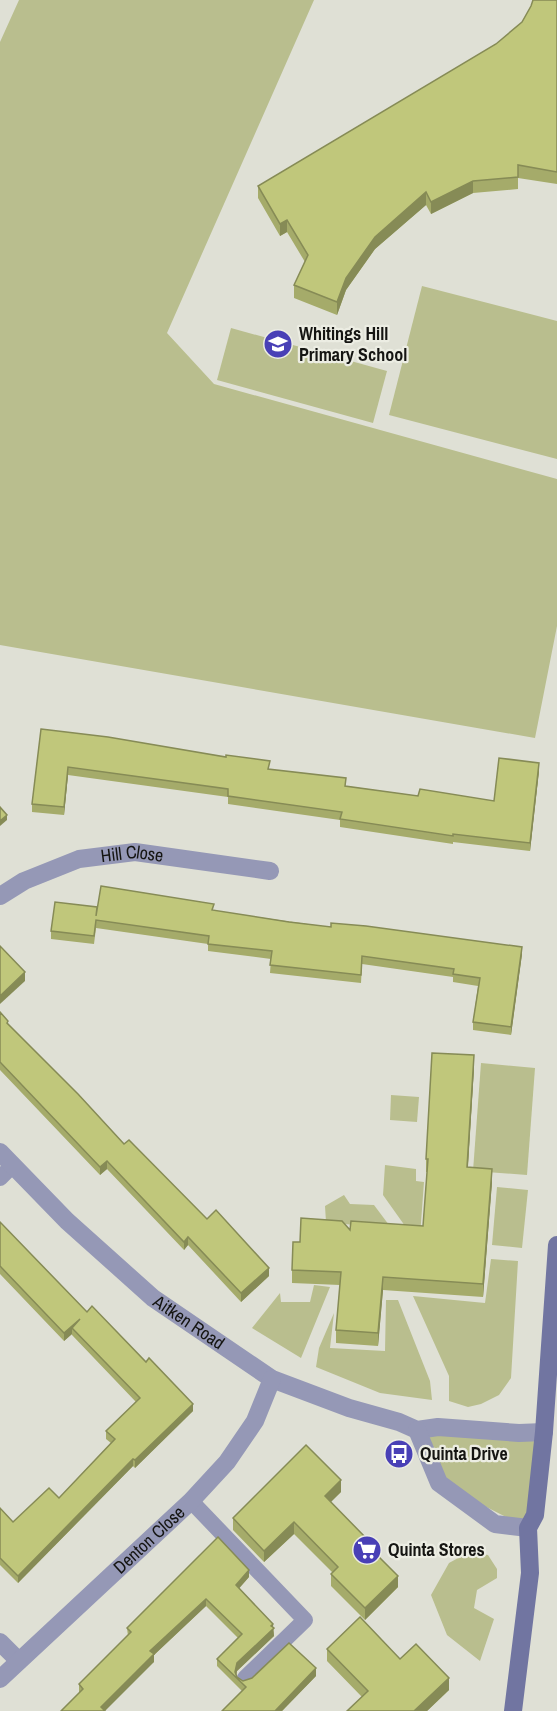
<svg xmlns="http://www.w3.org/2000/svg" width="557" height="1711" viewBox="0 0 557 1711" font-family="'Archivo Narrow',sans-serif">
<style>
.green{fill:#b9be8e}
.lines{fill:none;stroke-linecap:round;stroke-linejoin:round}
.lane{stroke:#9598b6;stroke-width:16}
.street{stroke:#9598b6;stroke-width:18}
.secondary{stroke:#7175a1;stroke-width:18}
.wall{fill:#a5ab6a}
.shaded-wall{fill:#868b56}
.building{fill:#c0c77b;stroke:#868b56;stroke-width:1.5}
.labels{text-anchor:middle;stroke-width:4.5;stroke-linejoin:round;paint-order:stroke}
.poi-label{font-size:18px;font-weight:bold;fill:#151512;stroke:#ecede3;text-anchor:start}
.street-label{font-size:18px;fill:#151512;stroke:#ecede3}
</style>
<rect width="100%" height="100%" fill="#dfe0d5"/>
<g class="green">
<path d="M19 0H314L167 333 214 384 557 479V626L535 738 0 645V42Z"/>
<path d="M422 286 557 321V459L389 415Z"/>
<path d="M231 328 387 371 373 423 217 380Z"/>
<path d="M481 1063 535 1068 527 1175 473 1171Z"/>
<path d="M391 1095 419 1097 417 1122 390 1120Z"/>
<path d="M385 1165 416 1169V1181L424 1182 420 1236 410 1233 383 1195Z"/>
<path d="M497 1187 528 1190 522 1248 492 1245Z"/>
<path d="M344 1195 350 1204 374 1205 392 1229 326 1222 325 1206Z"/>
<path d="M491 1259 518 1261 511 1378 499 1395 481 1404 468 1407 449 1401V1376L413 1296 485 1303Z"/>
<path d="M314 1285 330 1287 301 1358 252 1328 280 1293 281 1302H310Z"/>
<path d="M386 1300H398L430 1381 432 1400 380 1393 316 1367 319 1348 334 1313 330 1348 385 1351Z"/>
<path d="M417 1430 537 1431 528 1528 439 1483Z"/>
<path d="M469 1552 488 1555 497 1569V1578L477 1590 474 1608 494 1619 480 1661 447 1635 431 1595 449 1563Z"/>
</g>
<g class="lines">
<g class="lane">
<path d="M0 1178 13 1165"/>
<path d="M191 1501 305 1620 245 1678"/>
</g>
<g class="street">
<path id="s1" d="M0 896 24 881 79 859 135 852 270 871"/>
<path id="s2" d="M0 1152 67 1221 153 1298 272 1379 349 1408 399 1422 417 1430 438 1427 519 1433 544 1432"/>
<path d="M417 1430 439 1483 495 1524 528 1528"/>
<path d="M0 1642 19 1661"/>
<path id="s3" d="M0 1679 191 1501 227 1462 255 1421 272 1379"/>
</g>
<path class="secondary" d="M513 1711 530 1573 528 1528 535 1515 544 1432 557 1245"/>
</g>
<g class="wall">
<path d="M557 0V184L518 178V189L473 193 431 214 426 205 375 249 346 290 337 315 294 298V285L305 262 287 232 280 236 258 198V186L496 44Z"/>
<path d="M41 729 270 769 346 786 418 796 494 801 539 771 530 851 453 842V844L340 827V820L228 804V797L68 775 64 815 32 812V804Z"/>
<path d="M97 907 214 911 522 954 511 1035 473 1030V1022L478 986 453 982V977L362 964 361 983 270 973 271 959 208 951V944L96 928 94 944 51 939V931Z"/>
<path d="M0 1012 8 1024 124 1144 207 1219 269 1276 241 1302 188 1245 184 1250 107 1169 100 1175 0 1070Z"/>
<path d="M474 1068 468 1167 492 1182 483 1297 383 1290 378 1346 336 1343V1330L340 1285 292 1283V1270L300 1242 350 1230 423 1226 427 1172H426V1159Z"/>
<path d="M0 1222 87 1312 193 1411 135 1468 133 1466 18 1583 0 1565V1508L13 1522 59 1498 111 1443 106 1439V1431L136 1402 72 1335V1334L64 1341 0 1274Z"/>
<path d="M341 1492 330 1502 367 1545 398 1587 365 1620 331 1586V1574L333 1573 294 1534 264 1562 233 1530V1518Z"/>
<path d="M249 1577 239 1588 273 1628 274 1636 237 1671 236 1675 237 1677 243 1681 316 1676 282 1711H222L242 1691 217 1666V1659L238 1638 206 1606 154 1655V1662L80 1693 79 1692V1684L128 1636 127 1628Z"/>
<path d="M327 1649 400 1659 449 1690 427 1711H347L362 1697 327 1661Z"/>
</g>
<g class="shaded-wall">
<path d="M473 181V193L431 214V202Z"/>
<path d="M426 192V205L375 249 346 290 337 315V302L346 278 375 237Z"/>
<path d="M287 220V232L280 236V224Z"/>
<path d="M539 763V771L530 851V843Z"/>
<path d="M68 767V775L64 815V807Z"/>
<path d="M7 815V820L0 826V821Z"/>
<path d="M522 947V954L511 1035V1027Z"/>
<path d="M25 972V981L0 1004V996Z"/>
<path d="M474 1055V1068L467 1180V1167Z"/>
<path d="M107 1161V1169L100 1175V1167Z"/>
<path d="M492 1169V1182L483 1297V1284Z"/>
<path d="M188 1237V1245L184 1250V1242Z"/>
<path d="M269 1268V1276L241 1302V1293Z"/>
<path d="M383 1277V1290L378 1346V1333Z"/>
<path d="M80 1319 72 1328V1334L64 1341V1333Z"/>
<path d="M193 1404V1411L135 1468V1460Z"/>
<path d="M133 1459V1466L18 1583V1576Z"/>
<path d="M341 1480V1492L325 1508V1496Z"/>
<path d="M294 1522V1534L264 1562V1551Z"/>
<path d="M249 1570V1577L236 1592V1585Z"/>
<path d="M398 1576V1587L365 1620V1608Z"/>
<path d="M206 1599V1606L154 1655V1662L105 1711H101V1707L150 1651Z"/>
<path d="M273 1624 274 1636 237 1671 236 1677 235 1672 237 1663Z"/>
<path d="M316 1668V1676L282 1711H275Z"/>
<path d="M449 1678V1690L427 1711H414Z"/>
</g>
<g class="building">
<path d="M533 0H557V172L518 165V177L473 181 431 202 426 192 375 237 346 278 337 302 294 285 308 255 287 220 280 224 258 186 496 44 522 22 531 6Z"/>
<path d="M41 729 108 737 226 757V755L270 761 268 769 346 778 345 786 418 796 420 789 494 801 499 758 539 763 530 843 453 834V836L340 819 342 812 228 796V789L68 767 64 807 32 804Z"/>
<path d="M0 807 7 815 0 821Z"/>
<path d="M101 886 214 904 212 910 289 922 331 927V923L366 926 522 947 511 1027 473 1022 480 978 453 974 454 969 362 956 361 975 270 965 272 951 208 944 209 936 96 920 94 936 51 931 55 902 97 907 96 916Z"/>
<path d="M0 946 25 972 0 996Z"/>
<path d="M0 1012 8 1021 7 1023 78 1094 124 1144 129 1140 207 1219 216 1210 269 1268 241 1293 188 1237 184 1242 107 1161 100 1167 0 1062Z"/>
<path d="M432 1053 474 1055 467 1167 492 1169 483 1284 383 1277 378 1333 336 1330 341 1272 292 1270 293 1242H300L301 1218 342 1221 350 1230 351 1221 423 1226 428 1159H426Z"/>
<path d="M0 1222 87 1312 92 1306 146 1362 149 1358 193 1404 135 1460 133 1459 18 1576 0 1558V1508L13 1522 49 1488 59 1498 115 1439 106 1431 140 1398 72 1328 80 1319 64 1333 0 1266Z"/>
<path d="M306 1445 341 1480 325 1496 367 1539 364 1542 398 1576 365 1608 331 1574 338 1567 294 1522 264 1551 233 1518Z"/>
<path d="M218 1537 249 1570 236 1585 273 1624 271 1626 274 1628 237 1663 235 1672 237 1677 243 1681 252 1678 289 1643 316 1668 275 1711H222L246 1687 217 1659 242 1634 206 1599 150 1651 154 1654 101 1707 105 1711H61L83 1689 79 1684 131 1632 127 1628Z"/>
<path d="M360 1617 400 1659 416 1644 449 1678 414 1711H347L368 1691 327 1649Z"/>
</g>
<defs>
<g id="school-disc" transform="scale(1.5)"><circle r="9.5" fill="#4940b6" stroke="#ecede3"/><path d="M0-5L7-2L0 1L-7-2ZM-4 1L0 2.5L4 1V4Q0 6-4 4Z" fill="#fff"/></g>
<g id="bus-disc" transform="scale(1.5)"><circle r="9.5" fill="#4940b6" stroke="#ecede3"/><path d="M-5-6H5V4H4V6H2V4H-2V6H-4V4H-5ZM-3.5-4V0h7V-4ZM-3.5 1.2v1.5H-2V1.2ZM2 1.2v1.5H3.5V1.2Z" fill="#fff"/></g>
<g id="supermarket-disc" transform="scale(1.5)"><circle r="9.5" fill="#4940b6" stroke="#ecede3"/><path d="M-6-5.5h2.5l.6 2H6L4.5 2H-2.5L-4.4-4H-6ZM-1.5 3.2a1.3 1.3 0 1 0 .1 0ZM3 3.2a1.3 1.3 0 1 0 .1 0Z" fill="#fff"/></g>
</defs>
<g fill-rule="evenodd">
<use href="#school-disc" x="278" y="344"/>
<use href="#bus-disc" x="399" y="1454"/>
<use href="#supermarket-disc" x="367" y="1550"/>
</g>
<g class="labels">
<g class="poi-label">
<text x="299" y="340">Whitings Hill<tspan x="299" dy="21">Primary School</tspan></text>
<text x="420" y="1460">Quinta Drive</text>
<text x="388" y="1556">Quinta Stores</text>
</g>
<g class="street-label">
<text dy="6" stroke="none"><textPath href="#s1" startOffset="141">Hill Close</textPath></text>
<text dy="6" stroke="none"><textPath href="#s2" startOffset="255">Aitken Road</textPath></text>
<text dy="6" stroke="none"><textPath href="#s3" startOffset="204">Denton Close</textPath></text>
</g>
</g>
</svg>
